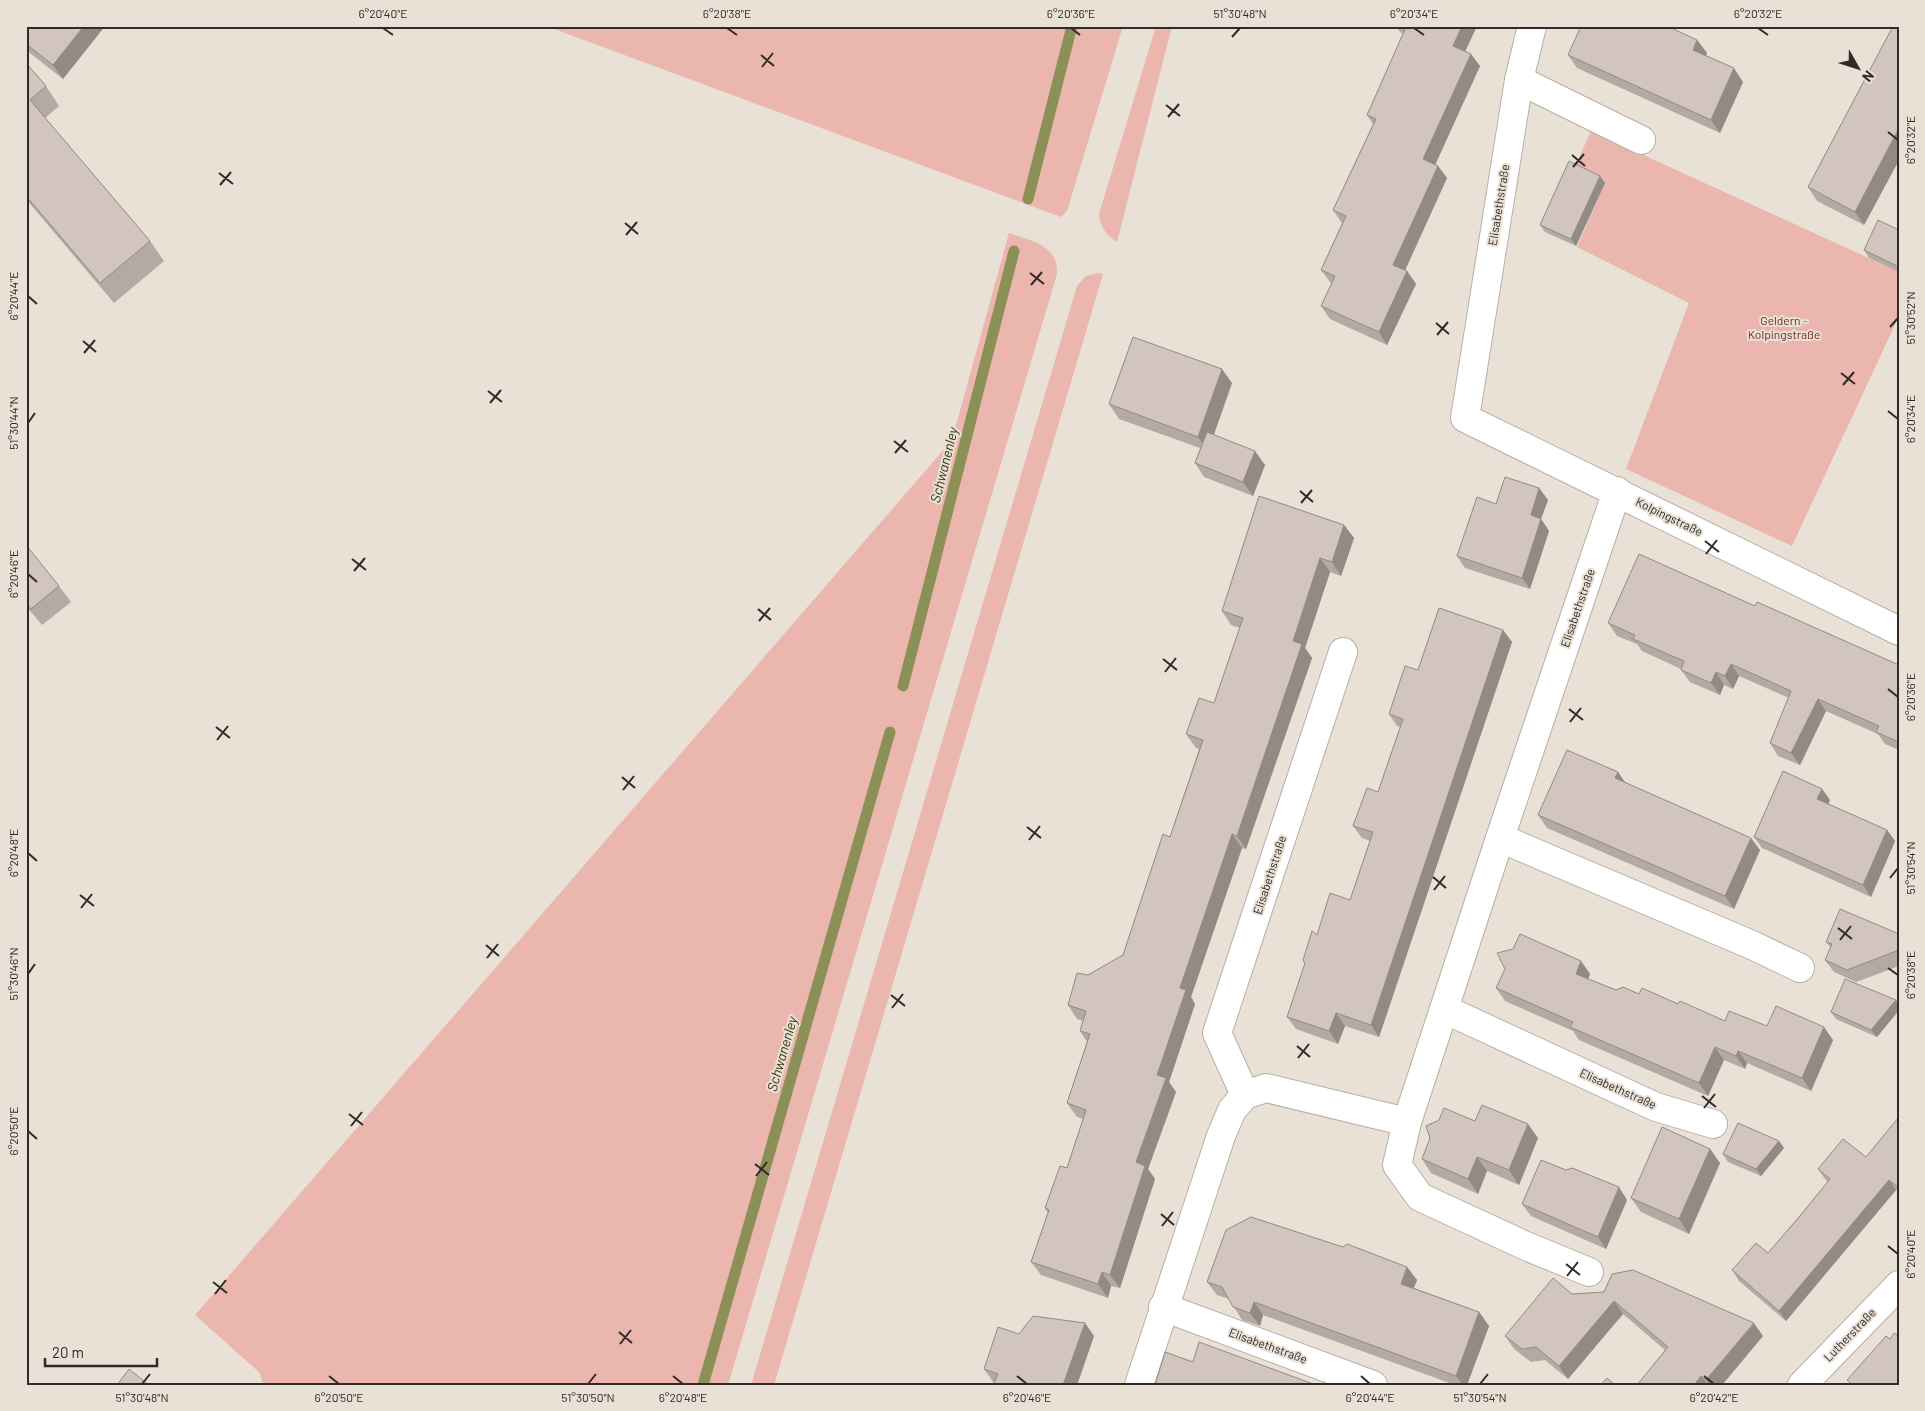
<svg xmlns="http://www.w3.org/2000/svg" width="1925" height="1411" viewBox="0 0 1925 1411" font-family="Barlow,sans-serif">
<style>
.green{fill:#eab6ae}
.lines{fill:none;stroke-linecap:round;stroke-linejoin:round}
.stream{stroke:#8b9156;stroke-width:11}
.street-casing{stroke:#b7afa6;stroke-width:30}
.street{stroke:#fff;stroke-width:28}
.wall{fill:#b4a9a3}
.shaded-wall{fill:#928a85}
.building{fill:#d1c5be;stroke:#928a85}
.ticks{fill:none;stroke:#2f2b28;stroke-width:2}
.labels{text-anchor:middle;stroke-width:4;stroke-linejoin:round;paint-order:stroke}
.street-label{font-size:12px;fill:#2f2b28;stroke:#e9e0d6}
.park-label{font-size:12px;fill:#752720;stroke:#e9e0d6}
.water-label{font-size:14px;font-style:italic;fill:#353909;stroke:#e9e0d6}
.neatline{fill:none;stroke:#2f2b28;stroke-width:2}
.ticks-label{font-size:12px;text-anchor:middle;fill:#2f2b28}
</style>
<rect width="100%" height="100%" fill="#e9e0d6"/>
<g class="green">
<path d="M546 26H1123L1067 211 1061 217Z"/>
<path d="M1156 26H1172L1117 242C1106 235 1100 227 1099 214Z"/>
<path d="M1591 131 1899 272V316L1792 546 1626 469 1689 303 1577 247 1605 183 1574 169Z"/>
<path d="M1009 233C1031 241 1059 245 1057 274L728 1385H263L260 1373 195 1315 952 440Z"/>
<path d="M1098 273 1103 274 774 1385H751L1077 286 1086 276Z"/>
</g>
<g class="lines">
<g class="stream">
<path d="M1028 199 1072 26"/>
<path d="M903 686 1014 251"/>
<path d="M703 1385 890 732"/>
</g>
<g class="street-casing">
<g id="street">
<path d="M1532 26 1519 80 1465 418 1899 631"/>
<path d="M1519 80 1641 140"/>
<path d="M1500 838 1752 945 1800 968"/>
<path d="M1444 1009 1656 1107 1713 1124"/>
<path d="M1245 1095 1217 1033 1343 652"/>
<path d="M1407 1122 1397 1165 1420 1197 1526 1246 1589 1272"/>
<path d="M1163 1307 1373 1385"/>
<path d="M1139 1385 1221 1136 1232 1110 1245 1095 1266 1088 1407 1122 1500 838 1617 491"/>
<path d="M1802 1385 1899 1285"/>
</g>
</g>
<use href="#street" class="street"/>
</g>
<g class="wall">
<path d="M26 26H105L63 79 26 50Z"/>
<path d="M1396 26H1477L1465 51 1480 66 1435 164 1438 166 1447 178 1405 270 1407 271 1416 284 1387 345 1330 319 1321 306 1332 283 1330 282 1321 270 1342 223 1333 210 1373 124 1367 115 1403 34 1400 32Z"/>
<path d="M1899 26V160L1864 225 1817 201 1808 187Z"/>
<path d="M1697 40 1707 53 1705 56 1743 82 1720 133 1577 68 1568 55Z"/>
<path d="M26 63 46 86 59 106 45 118 150 241 164 261 114 303 26 199Z"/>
<path d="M1605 183 1576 246 1545 232 1540 225Z"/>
<path d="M1899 230V272L1869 258 1864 250Z"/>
<path d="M1232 383 1214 434 1265 465 1253 496 1204 477 1195 463 1200 448 1119 419 1109 404Z"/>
<path d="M1539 488 1548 500 1541 519 1549 531 1530 589 1465 568 1457 556 1496 504Z"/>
<path d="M1344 525 1354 538 1341 576 1330 572 1305 648 1312 658 1246 849 1242 848 1191 997 1195 1004 1169 1082 1176 1092 1148 1169 1155 1179 1120 1288 1111 1286 1108 1298 1041 1275 1031 1262 1048 1213 1045 1208 1067 1168 1083 1119 1077 1117 1067 1103 1087 1042 1080 1031 1083 1021 1077 1019 1068 1005 1088 975 1123 955 1170 837 1199 749 1196 748 1186 734 1214 703 1240 628 1231 625 1222 611Z"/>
<path d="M26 545 59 586 71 602 42 625 26 606Z"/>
<path d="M1755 606 1899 665V750L1885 744 1878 734 1826 711 1800 765 1778 756 1770 743 1789 698 1739 676 1733 689 1724 685 1720 695 1690 682 1681 670V669L1642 651 1637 644 1617 636 1608 623Z"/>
<path d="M1503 630 1512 642 1379 1037 1345 1026 1338 1044 1296 1029 1287 1017 1317 935 1350 900 1370 841 1362 838 1353 826 1378 792 1400 727 1397 726 1389 714 1418 670Z"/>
<path d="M1618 772 1625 782 1760 850 1734 909 1547 828 1538 815Z"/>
<path d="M1822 789 1830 800 1828 804 1887 830 1895 841 1871 897 1762 848 1754 837Z"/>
<path d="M1899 934V966L1856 982 1834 972 1825 960 1831 948 1826 942Z"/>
<path d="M1581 961 1590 974 1588 979 1616 990 1639 994 1678 1004 1725 1021 1767 1026 1833 1040 1811 1091 1747 1063 1745 1069 1724 1060 1708 1096 1579 1040 1573 1031 1505 1001 1496 988Z"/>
<path d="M1896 1000 1899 1005V1010L1877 1037 1836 1019 1831 1012Z"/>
<path d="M1899 1117V1192L1896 1190 1786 1321 1739 1281 1732 1270 1768 1253 1828 1182 1825 1179 1818 1169 1866 1157Z"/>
<path d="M1538 1138 1519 1185 1487 1171 1478 1194 1431 1173 1422 1159Z"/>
<path d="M1779 1141 1784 1148 1761 1176 1728 1162 1723 1154Z"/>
<path d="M1710 1149 1720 1163 1689 1234 1641 1212 1631 1198Z"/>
<path d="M1627 1200 1606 1249 1531 1216 1522 1204Z"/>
<path d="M1343 1247 1407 1267 1417 1280 1414 1288 1479 1312 1489 1326 1467 1385H1455L1263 1315 1260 1326 1242 1320 1229 1299 1217 1295 1207 1282Z"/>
<path d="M1604 1292 1763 1336 1722 1385H1637L1665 1350 1623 1314 1568 1379 1545 1360 1531 1362 1514 1349 1505 1336 1572 1294Z"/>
<path d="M1019 1334 1094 1336 1077 1385H993L994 1383 984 1369Z"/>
</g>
<g class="shaded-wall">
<path d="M84 26H105L63 79 53 65Z"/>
<path d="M1462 26H1477L1462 58 1453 46Z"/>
<path d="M1697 40 1707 53 1702 63 1693 50Z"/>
<path d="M1471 54 1480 66 1432 172 1423 159Z"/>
<path d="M1734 68 1743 82 1720 133 1711 120Z"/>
<path d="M1899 128V160L1864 225 1855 212Z"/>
<path d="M1438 166 1447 178 1402 277 1393 265Z"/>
<path d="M1600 176 1605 183 1576 246 1571 239Z"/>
<path d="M1407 271 1416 284 1387 345 1379 332Z"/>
<path d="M1222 369 1232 383 1208 451 1198 437Z"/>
<path d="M1255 451 1265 465 1253 496 1243 482Z"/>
<path d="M1539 488 1548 500 1541 519 1549 531 1530 589 1522 578 1531 515Z"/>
<path d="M1344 525 1354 538 1341 576 1332 562Z"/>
<path d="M1320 558 1330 572 1305 648 1312 658 1246 849 1237 836 1293 641Z"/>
<path d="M1503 630 1512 642 1379 1037 1371 1025Z"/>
<path d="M1731 664 1739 676 1733 689 1725 676Z"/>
<path d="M1716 672 1724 685 1720 695 1711 683Z"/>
<path d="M1818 699 1826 711 1800 765 1791 753Z"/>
<path d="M1618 772 1626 784 1615 778Z"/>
<path d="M1822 789 1830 800 1825 811 1817 799Z"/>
<path d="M1887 830 1895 841 1871 897 1863 885Z"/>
<path d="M1232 834 1242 848 1191 997 1195 1004 1169 1082 1176 1092 1148 1169 1155 1179 1120 1288 1110 1275 1157 1075 1180 988Z"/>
<path d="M1751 838 1760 850 1734 909 1725 896Z"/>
<path d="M1581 961 1590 974 1585 987 1576 974Z"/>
<path d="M1896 1000 1899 1005V1010L1877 1037 1871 1030Z"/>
<path d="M1336 1013 1345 1026 1338 1044 1329 1031Z"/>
<path d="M1824 1027 1833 1040 1811 1091 1802 1078Z"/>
<path d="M1715 1047 1724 1060 1708 1096 1699 1083Z"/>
<path d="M1738 1051 1747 1063 1745 1069 1736 1056Z"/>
<path d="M1528 1124 1538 1138 1519 1185 1509 1170Z"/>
<path d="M1779 1141 1784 1148 1761 1176 1756 1169Z"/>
<path d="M1710 1149 1720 1163 1689 1234 1679 1219Z"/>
<path d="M1477 1157 1487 1171 1478 1194 1468 1179Z"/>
<path d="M1889 1180 1896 1190 1786 1321 1779 1311Z"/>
<path d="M1619 1187 1627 1200 1606 1249 1598 1237Z"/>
<path d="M1407 1267 1417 1280 1410 1297 1401 1284Z"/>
<path d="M1102 1272 1111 1286 1108 1298 1098 1284Z"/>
<path d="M1614 1301 1623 1314 1568 1379 1559 1366Z"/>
<path d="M1254 1302 1263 1315 1260 1326 1250 1313Z"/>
<path d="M1479 1312 1489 1326 1467 1385H1463L1456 1376Z"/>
<path d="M1085 1323 1094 1336 1077 1385H1063Z"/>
<path d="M1754 1323 1763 1336 1722 1385H1709L1706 1380Z"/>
<path d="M1701 1376 1708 1385H1694Z"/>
</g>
<g class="building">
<path d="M26 26H84L53 65 26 44Z"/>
<path d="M1406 26H1462L1453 46 1471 54 1423 159 1438 166 1393 265 1407 271 1379 332 1321 306 1335 276 1321 270 1346 216 1333 210 1376 119 1367 115 1406 27Z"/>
<path d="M1581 26H1667L1697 40 1693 50 1734 68 1711 120 1568 55Z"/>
<path d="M1893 26H1899V128L1855 212 1808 187Z"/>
<path d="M26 63 46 86 30 100 150 241 100 283 26 196Z"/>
<path d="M1569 161 1600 176 1571 239 1540 225Z"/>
<path d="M1878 220 1899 230V267L1864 250Z"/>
<path d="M1133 337 1222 369 1198 437 1109 404Z"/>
<path d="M1207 432 1255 451 1243 482 1195 463Z"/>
<path d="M1505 477 1539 488 1531 515 1541 519 1522 578 1457 556 1477 497 1496 504Z"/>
<path d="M1259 496 1344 525 1332 562 1320 558 1293 641 1302 644 1237 836 1232 834 1180 988 1186 990 1157 1075 1166 1078 1136 1162 1145 1166 1110 1275 1102 1272 1098 1284 1031 1262 1049 1210 1045 1208 1060 1166 1067 1168 1086 1110 1067 1103 1090 1034 1080 1031 1086 1011 1068 1005 1077 973 1088 975 1123 955 1163 834 1170 837 1203 740 1186 734 1199 698 1214 703 1243 618 1222 611Z"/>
<path d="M26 545 59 586 31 609 26 603Z"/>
<path d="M1639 554 1755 606 1757 602 1899 665V742L1876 732 1879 726 1818 699 1791 753 1770 743 1791 691 1731 664 1725 676 1716 672 1711 683 1681 670 1684 661 1633 639 1635 635 1608 623Z"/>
<path d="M1439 608 1503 630 1371 1025 1336 1013 1329 1031 1287 1017 1305 963 1303 960 1312 931 1317 935 1330 893 1350 900 1373 832 1353 826 1367 788 1378 792 1403 719 1389 714 1405 666 1418 670Z"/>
<path d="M1567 750 1618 772 1615 778 1751 838 1725 896 1538 815Z"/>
<path d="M1783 771 1822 789 1817 799 1887 830 1863 885 1754 837Z"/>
<path d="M1840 909 1899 934V950L1847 970 1825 960 1832 944 1826 942Z"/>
<path d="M1520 934 1581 961 1576 974 1616 990 1623 987 1639 994 1642 988 1678 1004 1680 1001 1725 1021 1729 1011 1767 1026 1776 1006 1824 1027 1802 1078 1738 1051 1736 1056 1715 1047 1699 1083 1570 1027 1573 1022 1496 988 1505 969 1497 953 1513 949Z"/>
<path d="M1845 979 1896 1000 1871 1030 1831 1012Z"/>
<path d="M1482 1105 1528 1124 1509 1170 1477 1157 1468 1179 1422 1159 1430 1138 1426 1126 1439 1120 1444 1108 1475 1121Z"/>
<path d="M1899 1117V1188L1889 1180 1779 1311 1732 1270 1756 1243 1768 1253 1800 1216 1830 1179 1818 1169 1843 1139 1866 1157Z"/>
<path d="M1738 1123 1779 1141 1756 1169 1723 1154Z"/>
<path d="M1662 1127 1710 1149 1679 1219 1631 1198Z"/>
<path d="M1541 1160 1566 1170 1572 1168 1619 1187 1598 1237 1522 1204Z"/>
<path d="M1251 1217 1343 1247 1347 1244 1407 1267 1401 1284 1479 1312 1456 1376 1254 1302 1250 1313 1233 1307 1222 1287 1207 1282 1226 1230Z"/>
<path d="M1633 1270 1754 1323 1706 1380 1701 1376 1694 1385H1637L1668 1347 1614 1301 1559 1366 1536 1347 1522 1349 1505 1336 1553 1278 1572 1294 1604 1292 1612 1274Z"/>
<path d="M1033 1316 1085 1323 1063 1385H993L998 1374 984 1369 998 1327 1019 1334Z"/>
<path d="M1894 1333 1899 1337V1385H1853L1847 1380 1886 1336 1890 1339Z"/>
<path d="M1199 1342 1316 1385H1155L1165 1352 1193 1362Z"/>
<path d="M129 1369 149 1385H117Z"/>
<path d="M1607 1378 1615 1385H1601Z"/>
</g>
<path class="ticks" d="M383 28 393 35M727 28 737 35M1071 28 1080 35M1414 28 1424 35M1758 28 1768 35M1232 37 1240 28M761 55 774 66M762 67 773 53M1166 105 1180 116M1168 117 1179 104M1888 132 1898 140M1572 155 1585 166M1573 167 1584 154M219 173 233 184M220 185 231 172M625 223 638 234M626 235 637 222M1030 273 1044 284M1031 285 1042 272M28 296 37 304M1436 323 1449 334M1890 327 1898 318M1437 335 1448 322M83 341 96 352M84 353 95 340M1841 373 1855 384M1843 385 1854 372M488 391 502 402M490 403 501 390M1888 411 1898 419M28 423 35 413M894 441 908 452M895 453 906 440M1300 491 1313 502M1301 503 1312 490M1705 541 1719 552M1706 554 1717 540M352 559 366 570M354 571 365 558M28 574 37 582M758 609 771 620M759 621 770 608M1163 659 1177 670M1165 672 1176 658M1888 689 1898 697M1569 709 1583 720M1570 722 1581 708M216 727 230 738M217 740 228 726M622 777 635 788M623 790 634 776M1027 827 1041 838M1029 840 1040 826M28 853 37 861M1433 877 1446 888M1890 878 1898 868M1434 890 1445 876M80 895 94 906M81 908 92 894M1838 928 1852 939M1840 940 1851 926M486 945 499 956M487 958 498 944M1888 968 1898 975M28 974 35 964M891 995 905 1006M892 1008 903 994M1297 1046 1310 1057M1298 1058 1309 1044M1702 1096 1716 1107M1704 1108 1715 1094M349 1114 363 1125M351 1126 362 1112M28 1131 37 1139M755 1164 769 1175M756 1176 767 1162M1161 1214 1174 1225M1162 1226 1173 1212M1888 1246 1898 1254M1566 1264 1580 1275M1567 1276 1578 1262M213 1282 227 1293M215 1294 226 1280M619 1332 632 1343M620 1344 631 1330M329 1376 339 1384M673 1376 683 1384M1017 1376 1027 1384M1361 1376 1370 1384M1704 1376 1714 1384M142 1384 150 1374M588 1384 596 1374M1480 1384 1488 1374"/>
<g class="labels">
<g class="street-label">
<text transform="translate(1499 205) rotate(-81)" y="4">Elisabethstraße</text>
<text transform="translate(1669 517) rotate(26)" y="4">Kolpingstraße</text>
<text transform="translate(1578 608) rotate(-71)" y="4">Elisabethstraße</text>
<text transform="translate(1270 875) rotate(-72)" y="4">Elisabethstraße</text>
<text transform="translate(1618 1089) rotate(24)" y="4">Elisabethstraße</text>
<text transform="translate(1850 1335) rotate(-46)" y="4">Lutherstraße</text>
<text transform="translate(1268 1346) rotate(20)" y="4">Elisabethstraße</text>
</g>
<g class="park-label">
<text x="1784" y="325">Geldern -<tspan x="1784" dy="14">Kolpingstraße</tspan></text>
</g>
<g class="water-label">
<text transform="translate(944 465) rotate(-76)" y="5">Schwanenley</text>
<text transform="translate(782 1054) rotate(-74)" y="5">Schwanenley</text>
</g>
</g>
<rect width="1925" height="1411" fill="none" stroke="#e9e0d6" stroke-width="55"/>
<g transform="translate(1858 68) rotate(129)" stroke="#e9e0d6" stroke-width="4" paint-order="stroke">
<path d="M0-4L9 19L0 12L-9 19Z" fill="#2f2b28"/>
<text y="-8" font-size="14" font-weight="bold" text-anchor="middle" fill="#2f2b28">N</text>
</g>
<path d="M45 1358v8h112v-8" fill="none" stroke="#2f2b28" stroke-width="2.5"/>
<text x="52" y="1358" font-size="15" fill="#2f2b28" stroke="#e9e0d6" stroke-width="4" paint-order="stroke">20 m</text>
<rect x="28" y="28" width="1870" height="1356" class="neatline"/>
<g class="ticks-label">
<text x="383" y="18">6°20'40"E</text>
<text x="727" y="18">6°20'38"E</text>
<text x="1071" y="18">6°20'36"E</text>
<text x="1240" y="18">51°30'48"N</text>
<text x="1414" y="18">6°20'34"E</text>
<text x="1758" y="18">6°20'32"E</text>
<text transform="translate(1911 140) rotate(-90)" y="4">6°20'32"E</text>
<text transform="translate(14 296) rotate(-90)" y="4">6°20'44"E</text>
<text transform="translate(1911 318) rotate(-90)" y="4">51°30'52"N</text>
<text transform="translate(1911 419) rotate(-90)" y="4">6°20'34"E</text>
<text transform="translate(14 423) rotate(-90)" y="4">51°30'44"N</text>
<text transform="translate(14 574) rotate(-90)" y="4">6°20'46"E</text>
<text transform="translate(1911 697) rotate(-90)" y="4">6°20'36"E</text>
<text transform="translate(14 853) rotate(-90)" y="4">6°20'48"E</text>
<text transform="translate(1911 868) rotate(-90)" y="4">51°30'54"N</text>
<text transform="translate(14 974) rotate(-90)" y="4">51°30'46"N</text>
<text transform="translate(1911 975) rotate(-90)" y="4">6°20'38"E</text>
<text transform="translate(14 1131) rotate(-90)" y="4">6°20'50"E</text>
<text transform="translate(1911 1254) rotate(-90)" y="4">6°20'40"E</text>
<text x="142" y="1402">51°30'48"N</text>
<text x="339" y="1402">6°20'50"E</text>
<text x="588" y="1402">51°30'50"N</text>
<text x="683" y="1402">6°20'48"E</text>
<text x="1027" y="1402">6°20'46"E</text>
<text x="1370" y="1402">6°20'44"E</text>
<text x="1480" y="1402">51°30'54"N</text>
<text x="1714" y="1402">6°20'42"E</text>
</g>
</svg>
